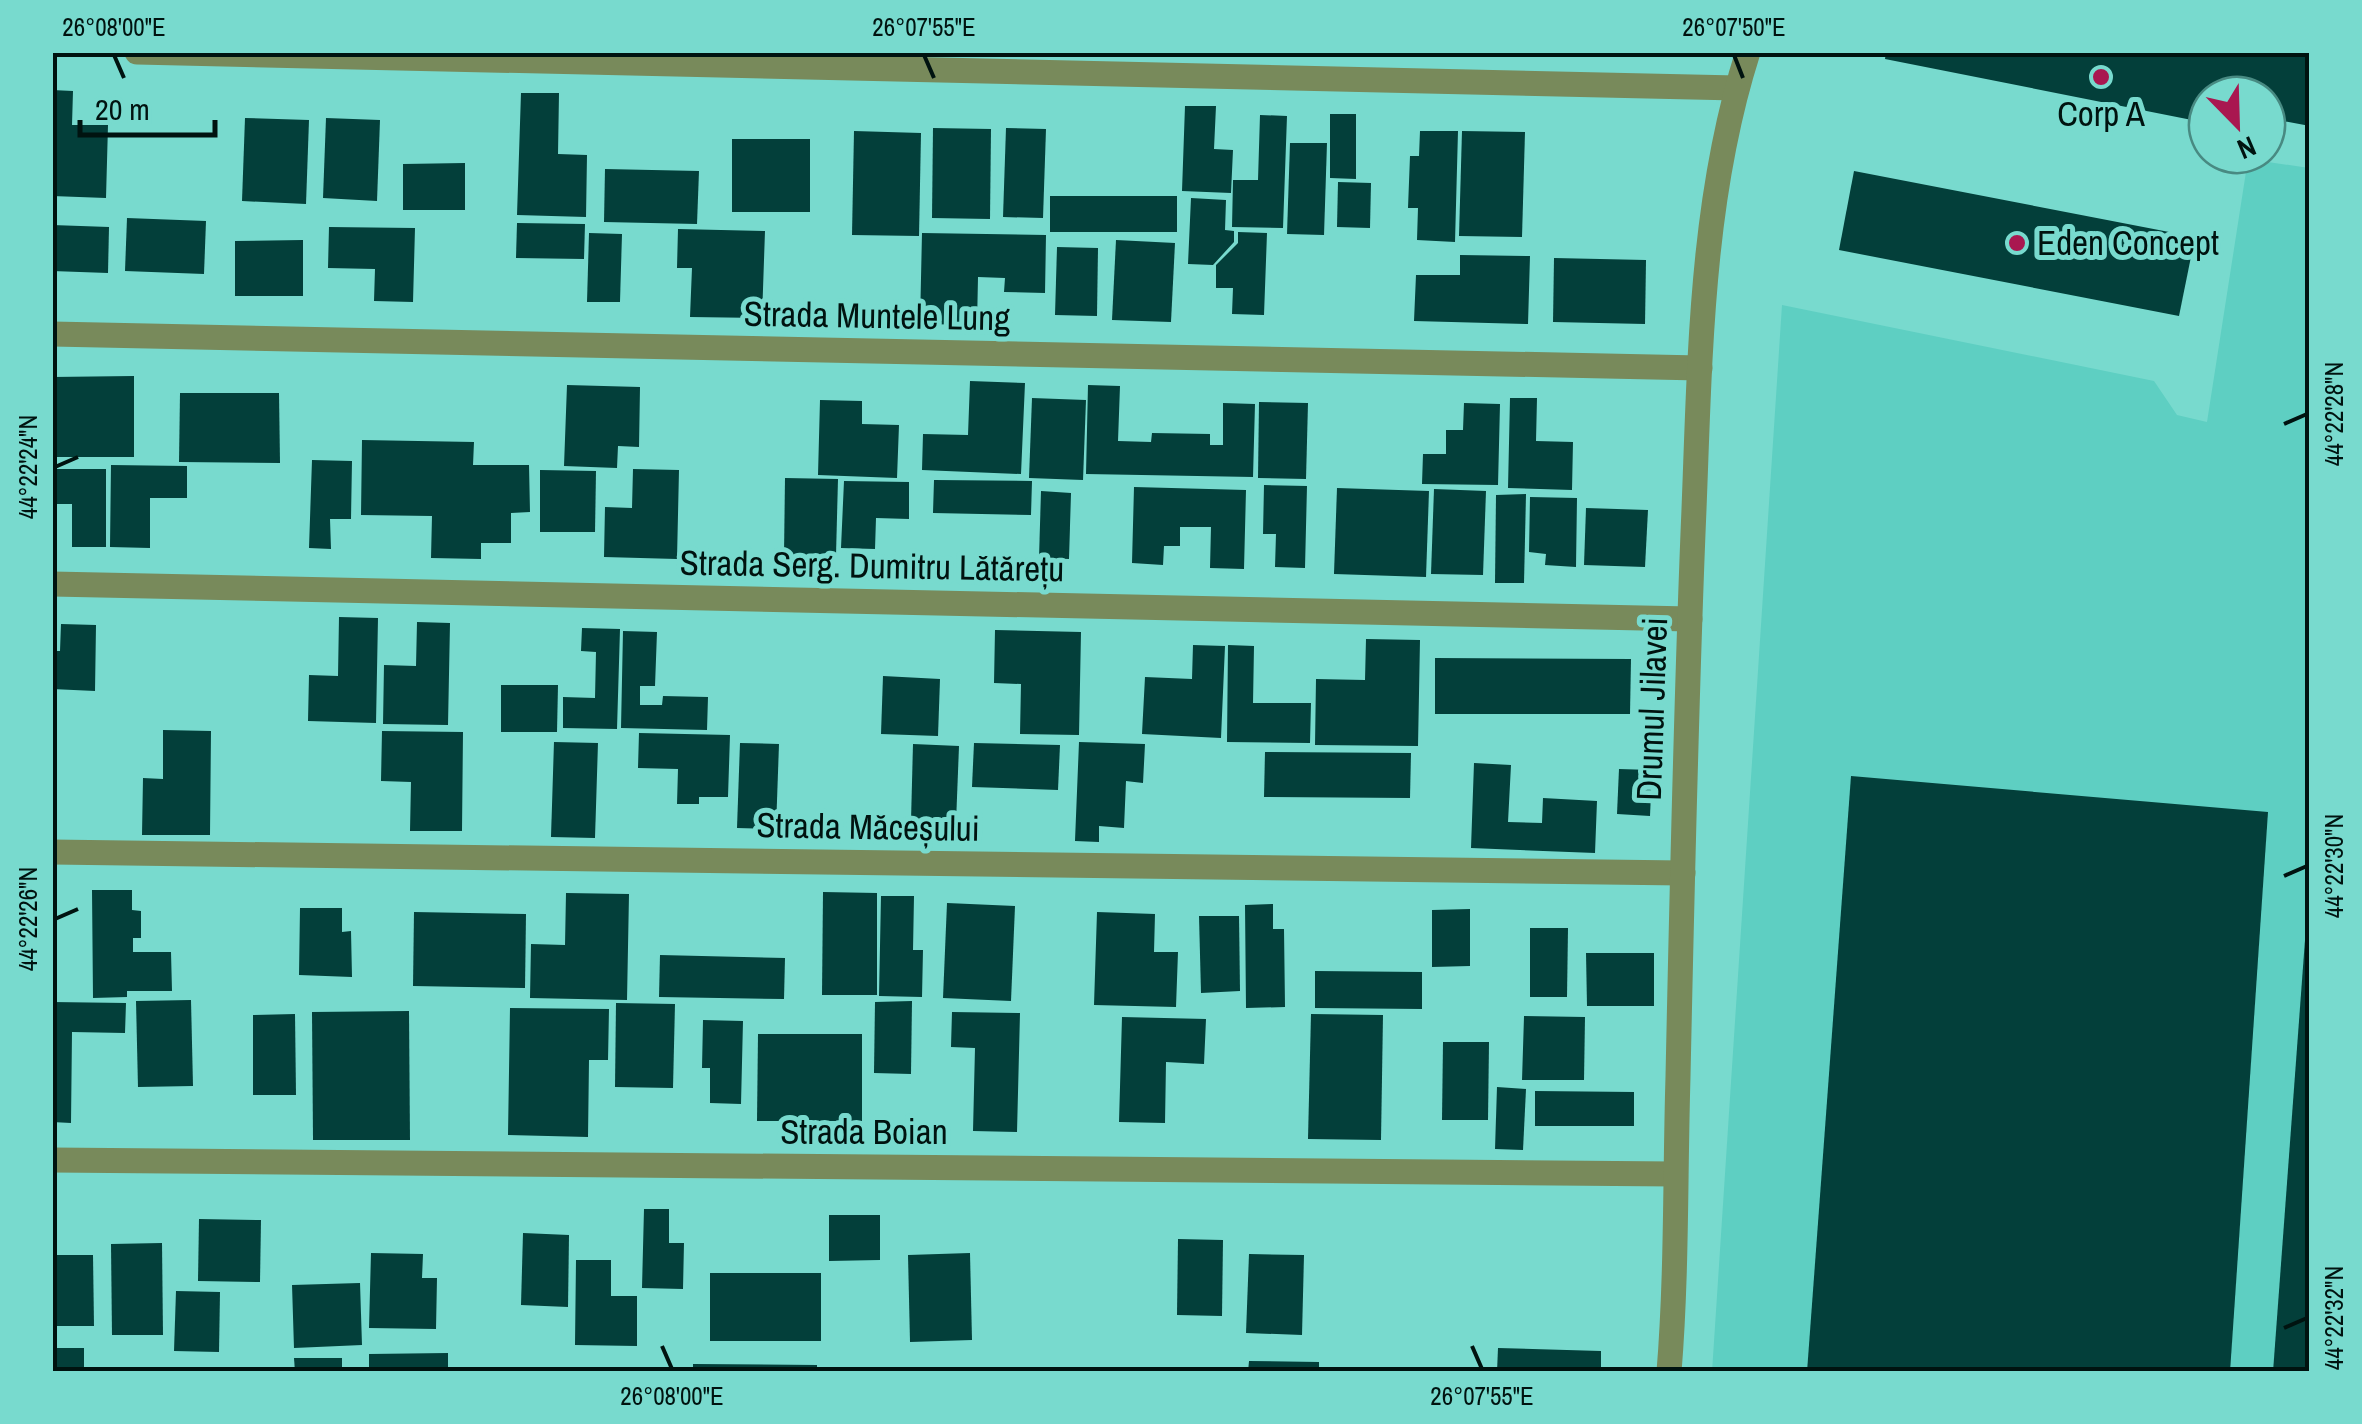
<svg xmlns="http://www.w3.org/2000/svg" width="2362" height="1424" viewBox="0 0 2362 1424" font-family="'Archivo Narrow',sans-serif">
<style>
.built{fill:#5ecfc2}
.building{fill:#033f3a}
.lines{fill:none;stroke-linecap:round;stroke-linejoin:round}
.minor{stroke:#788a5b;stroke-width:25}
.ticks{fill:none;stroke:#001310;stroke-width:4}
.poi-dot{fill:#a91750;stroke:#78dace;stroke-width:4}
.labels{text-anchor:middle;stroke-width:10;stroke-linejoin:round;paint-order:stroke}
.poi-label{font-size:35px;fill:#001310;stroke:#78dace}
.street-label{font-size:35px;fill:#001310;stroke:#78dace}
.neatline{fill:none;stroke:#001310;stroke-width:4}
.ticks-label{font-size:25px;text-anchor:middle;fill:#001310}
</style>
<rect width="100%" height="100%" fill="#78dace"/>
<path class="built" d="M2248 159 2309 168V1371L1712 1372 1782 305 2154 381 2177 415 2207 422Z"/>
<g class="building">
<path d="M1886 52H2310V126L2267 118V95H2207V123L1885 59Z"/>
<path d="M52 90 73 91 72 125H108L106 198 52 196Z"/>
<path d="M521 93H559L558 154 587 155 586 217 517 215Z"/>
<path d="M1185 106H1216L1214 149 1233 150 1231 193 1182 191Z"/>
<path d="M1330 114H1356V179L1330 178Z"/>
<path d="M1260 115 1287 116 1283 228 1232 227 1233 180H1258Z"/>
<path d="M245 118 309 120 306 204 242 201Z"/>
<path d="M326 118 380 120 377 201 323 198Z"/>
<path d="M933 128 991 129 990 219 932 218Z"/>
<path d="M1006 128 1046 129 1043 218 1003 217Z"/>
<path d="M854 131 921 133 919 236 852 235Z"/>
<path d="M1420 131H1458L1455 242 1417 240 1418 208H1408L1410 156H1419Z"/>
<path d="M1462 131 1525 132 1522 237 1459 236Z"/>
<rect x="732" y="139" width="78" height="73"/>
<path d="M1290 143H1327L1324 235 1287 234Z"/>
<path d="M465 163V210H403V164Z"/>
<path d="M605 169 699 171 697 224 604 222Z"/>
<path d="M1854 171 2195 237 2179 316 1839 250Z"/>
<path d="M1338 182 1371 183 1370 228 1337 227Z"/>
<rect x="1050" y="196" width="127" height="36"/>
<path d="M1191 198 1226 200 1225 230 1234 231V242L1213 265 1188 264Z"/>
<path d="M127 218 206 221 204 274 125 271Z"/>
<path d="M517 223 585 224 584 259 516 258Z"/>
<path d="M52 225 109 227 108 273 52 271Z"/>
<path d="M329 227 415 228 413 302 374 301 375 269 328 268Z"/>
<path d="M678 229 765 231 762 318 690 317 692 268H677Z"/>
<path d="M1238 232 1267 233 1264 315 1232 314 1233 288H1216V265L1238 243Z"/>
<path d="M589 233 622 234 620 302H587Z"/>
<path d="M922 233 1046 235 1045 293 1004 292 1005 278 978 277 977 325 920 324Z"/>
<path d="M303 240V296H235V241Z"/>
<path d="M1116 240 1175 243 1171 322 1112 320Z"/>
<path d="M1057 247 1098 248 1097 316 1055 315Z"/>
<path d="M1460 255 1530 256 1528 324 1414 321 1416 275H1460Z"/>
<path d="M1554 258 1646 260 1645 324 1553 322Z"/>
<path d="M134 376V457H52V377Z"/>
<path d="M970 381 1025 383 1021 474 922 470 923 434 968 435Z"/>
<path d="M567 385 640 387 639 447 618 446 617 468 564 466Z"/>
<path d="M1088 385 1120 386 1118 441 1151 442 1152 433 1210 434V445H1223V403L1255 404 1253 477 1086 474Z"/>
<path d="M180 393H279L280 463 179 462Z"/>
<path d="M1032 398 1086 400 1083 480 1029 478Z"/>
<path d="M1510 398H1537L1536 441 1573 442 1572 490 1508 488Z"/>
<path d="M820 400 862 401V424L899 425 897 478 818 475Z"/>
<path d="M1259 402 1308 403 1306 479 1258 478Z"/>
<path d="M1464 403 1500 404 1498 485 1422 484 1423 454H1446V430H1463Z"/>
<path d="M362 440 474 442 473 465H529L530 512 511 513V543H481V559L431 558 432 516 361 515Z"/>
<path d="M312 460 352 461 351 519H330L331 549 309 548Z"/>
<path d="M111 465 187 466V498H150V548L110 547Z"/>
<path d="M52 469H106V547H72V504H52Z"/>
<path d="M633 469 679 470 677 559 604 557 605 507 632 508Z"/>
<path d="M540 470 596 471 595 532H540Z"/>
<path d="M785 478 838 479 836 555H784Z"/>
<path d="M934 480 1032 481 1031 515 933 513Z"/>
<path d="M844 481 909 482V519L876 518 875 549 841 548Z"/>
<path d="M1264 485 1307 486 1305 568 1275 567 1276 534H1263Z"/>
<path d="M1134 487 1246 490 1244 569 1210 568 1211 527H1180V546H1164L1163 565 1132 563Z"/>
<path d="M1337 488 1429 491 1426 577 1334 574Z"/>
<path d="M1434 489 1486 491 1483 575 1431 574Z"/>
<path d="M1041 491 1071 493 1069 559 1039 558Z"/>
<path d="M1526 494 1524 583H1495L1496 495Z"/>
<path d="M1530 497 1577 498 1576 567 1545 565 1546 554 1529 552Z"/>
<path d="M1586 508 1648 510 1645 567 1584 565Z"/>
<path d="M339 617 378 618 376 723 308 721 309 675 338 676Z"/>
<path d="M417 622 450 623 448 725 383 724 384 665 416 666Z"/>
<path d="M61 624 96 625 95 691 52 689V651H60Z"/>
<path d="M582 628 620 629 617 729 563 728V697L595 698 596 652 581 651Z"/>
<path d="M995 630 1081 632 1079 735 1020 734 1021 684 994 683Z"/>
<path d="M623 631 657 632 655 686H640V705H662L663 696 708 697 707 730 621 728Z"/>
<path d="M1366 639 1420 640 1418 746 1315 745 1316 679 1365 680Z"/>
<path d="M1193 645 1225 646 1221 738 1142 734 1145 677 1192 679Z"/>
<path d="M1228 645 1254 646 1253 703H1311L1310 743 1227 742Z"/>
<path d="M1435 658 1631 659 1630 714H1435Z"/>
<path d="M883 676 940 679 938 736 881 734Z"/>
<path d="M501 685H558L557 732H501Z"/>
<path d="M163 730 211 731 210 835H142L143 778 163 779Z"/>
<path d="M382 731 463 732 462 831H410L411 782 381 781Z"/>
<path d="M639 733 730 735 728 797H699V804H677L678 769 638 768Z"/>
<path d="M554 742 598 743 595 838 551 837Z"/>
<path d="M1079 742 1145 744 1143 783 1126 781 1124 828 1099 826V842L1075 841Z"/>
<path d="M740 743 779 744 776 829 737 828Z"/>
<path d="M974 743 1060 745 1058 790 972 787Z"/>
<path d="M913 744 959 746 956 823 911 821Z"/>
<path d="M1265 752 1411 753 1410 798 1264 797Z"/>
<path d="M1474 763 1511 765 1508 822 1542 823 1543 798 1597 801 1595 853 1471 848Z"/>
<path d="M1619 769 1652 770 1650 816 1617 814Z"/>
<path d="M1851 776 2268 812 2230 1372H1807Z"/>
<path d="M92 890H132V910L141 911V938H133V952H171L172 991H127V997L93 998Z"/>
<path d="M823 892 877 893V995H822Z"/>
<path d="M566 893 629 894 627 1000 530 998 531 944 565 945Z"/>
<path d="M881 896H914L913 950H923L922 997 879 996Z"/>
<path d="M947 903 1015 906 1011 1001 943 998Z"/>
<path d="M1273 904V929H1284L1285 1007 1246 1008 1245 905Z"/>
<path d="M300 908H342V932L351 931 352 977 299 975Z"/>
<path d="M1470 909V966L1432 967V910Z"/>
<path d="M414 912 526 914 525 988 413 986Z"/>
<path d="M1097 912 1155 914 1154 952H1178L1176 1007 1094 1005Z"/>
<path d="M2307 913H2310V1372H2273Z"/>
<path d="M1199 916H1239L1240 991 1201 993Z"/>
<path d="M1530 928H1568L1567 997H1530Z"/>
<path d="M1586 953H1654V1006H1587Z"/>
<path d="M660 955 785 958 784 999 659 997Z"/>
<path d="M1315 971 1422 972V1009L1315 1008Z"/>
<path d="M191 1000 193 1086 138 1087 136 1001Z"/>
<path d="M912 1001 911 1074 874 1073 875 1002Z"/>
<path d="M52 1002 126 1003 125 1033 72 1032 71 1123 52 1122Z"/>
<path d="M616 1003 675 1004 673 1088 615 1087Z"/>
<path d="M510 1008 609 1009 608 1060H589L588 1137 508 1135Z"/>
<path d="M409 1011 410 1140H313L312 1012Z"/>
<path d="M952 1012 1020 1013 1017 1132 973 1131 975 1048 951 1047Z"/>
<path d="M295 1014 296 1095H253V1015Z"/>
<path d="M1311 1014 1383 1015 1381 1140 1308 1139Z"/>
<path d="M1524 1016 1585 1017 1584 1080H1522Z"/>
<path d="M1122 1017 1206 1019 1204 1064 1166 1062 1165 1123 1119 1122Z"/>
<path d="M703 1020 743 1021 741 1104 710 1103V1068H702Z"/>
<path d="M758 1034H862V1121H757Z"/>
<path d="M1443 1042H1489L1488 1120H1442Z"/>
<path d="M1497 1087 1526 1089 1523 1150 1495 1149Z"/>
<path d="M1535 1091 1634 1092V1126H1535Z"/>
<path d="M644 1209H669V1243H684L683 1289 642 1288Z"/>
<path d="M829 1215H880V1260L829 1261Z"/>
<path d="M199 1219 261 1220 260 1282 198 1281Z"/>
<path d="M523 1233 569 1235 568 1307 521 1305Z"/>
<path d="M1178 1239 1223 1240 1222 1316 1177 1315Z"/>
<path d="M162 1243 163 1335H112L111 1244Z"/>
<path d="M371 1253 423 1254 422 1278H437L436 1329 369 1328Z"/>
<path d="M970 1253 972 1340 910 1342 908 1255Z"/>
<path d="M1249 1254 1304 1255 1302 1335 1246 1333Z"/>
<path d="M52 1255H93L94 1326H52Z"/>
<path d="M576 1260H611V1296H637V1346L575 1345Z"/>
<rect x="710" y="1273" width="111" height="68"/>
<path d="M360 1283 362 1345 294 1348 292 1285Z"/>
<path d="M176 1291 220 1292 219 1352 174 1351Z"/>
<rect x="52" y="1348" width="32" height="24"/>
<path d="M1498 1348 1601 1351V1372H1497Z"/>
<path d="M448 1353V1372H369V1354Z"/>
<path d="M294 1358H342V1372H295Z"/>
<path d="M1249 1361 1319 1362V1372H1248Z"/>
<path d="M693 1364 817 1365V1372H693Z"/>
</g>
<g class="lines">
<g class="minor">
<path d="M137 52 1737 88"/>
<path d="M52 334 1700 368"/>
<path d="M52 584 1690 619"/>
<path d="M52 852 1683 873"/>
<path d="M52 1160 1675 1174"/>
<path d="M1669 1372C1677 1274 1675 1175 1678 1077 1682 887 1686 698 1694 509 1700 357 1701 199 1748 52"/>
</g>
</g>
<path class="ticks" d="M114 55 124 78M924 55 934 78M1734 55 1743 78M2284 424 2307 414M55 467 78 457M2284 876 2307 866M55 919 78 909M2284 1328 2307 1318M662 1346 672 1369M1472 1346 1482 1369"/>
<g class="poi-dot">
<circle cx="2101" cy="77" r="10"/>
<circle cx="2017" cy="243" r="10"/>
</g>
<g class="labels">
<g class="poi-label">
<text x="2101" y="126">Corp A</text>
<text x="2037" y="255" text-anchor="start">Eden Concept</text>
</g>
<g class="street-label">
<text transform="translate(877 316) rotate(1)" y="12">Strada Muntele Lung</text>
<text transform="translate(872 566) rotate(1)" y="12">Strada Serg. Dumitru Lătărețu</text>
<text transform="translate(1652 709) rotate(-88)" y="12">Drumul Jilavei</text>
<text transform="translate(868 827) rotate(1)" y="12">Strada Măceșului</text>
<text x="864" y="1144">Strada Boian</text>
</g>
</g>
<rect width="2362" height="1424" fill="none" stroke="#78dace" stroke-width="110"/>
<g transform="translate(2237 125) rotate(157)"><circle r="48" fill="#78dace" stroke="#488a82" stroke-width="2.5"/>
<path d="M0-8L18 38L0 25L-18 38Z" fill="#a91750"/>
<text y="-15" font-size="28" font-weight="bold" text-anchor="middle" fill="#001310">N</text>
</g>
<path d="M80 120v15h135v-15" fill="none" stroke="#001310" stroke-width="5"/>
<text x="95" y="120" font-size="30" fill="#001310" stroke="#78dace" stroke-width="8" paint-order="stroke">20 m</text>
<rect x="55" y="55" width="2252" height="1314" class="neatline"/>
<g class="ticks-label">
<text x="114" y="36">26°08'00"E</text>
<text x="924" y="36">26°07'55"E</text>
<text x="1734" y="36">26°07'50"E</text>
<text transform="translate(2334 414) rotate(-90)" y="9">44°22'28"N</text>
<text transform="translate(28 467) rotate(-90)" y="9">44°22'24"N</text>
<text transform="translate(2334 866) rotate(-90)" y="9">44°22'30"N</text>
<text transform="translate(28 919) rotate(-90)" y="9">44°22'26"N</text>
<text transform="translate(2334 1318) rotate(-90)" y="9">44°22'32"N</text>
<text x="672" y="1405">26°08'00"E</text>
<text x="1482" y="1405">26°07'55"E</text>
</g>
</svg>
